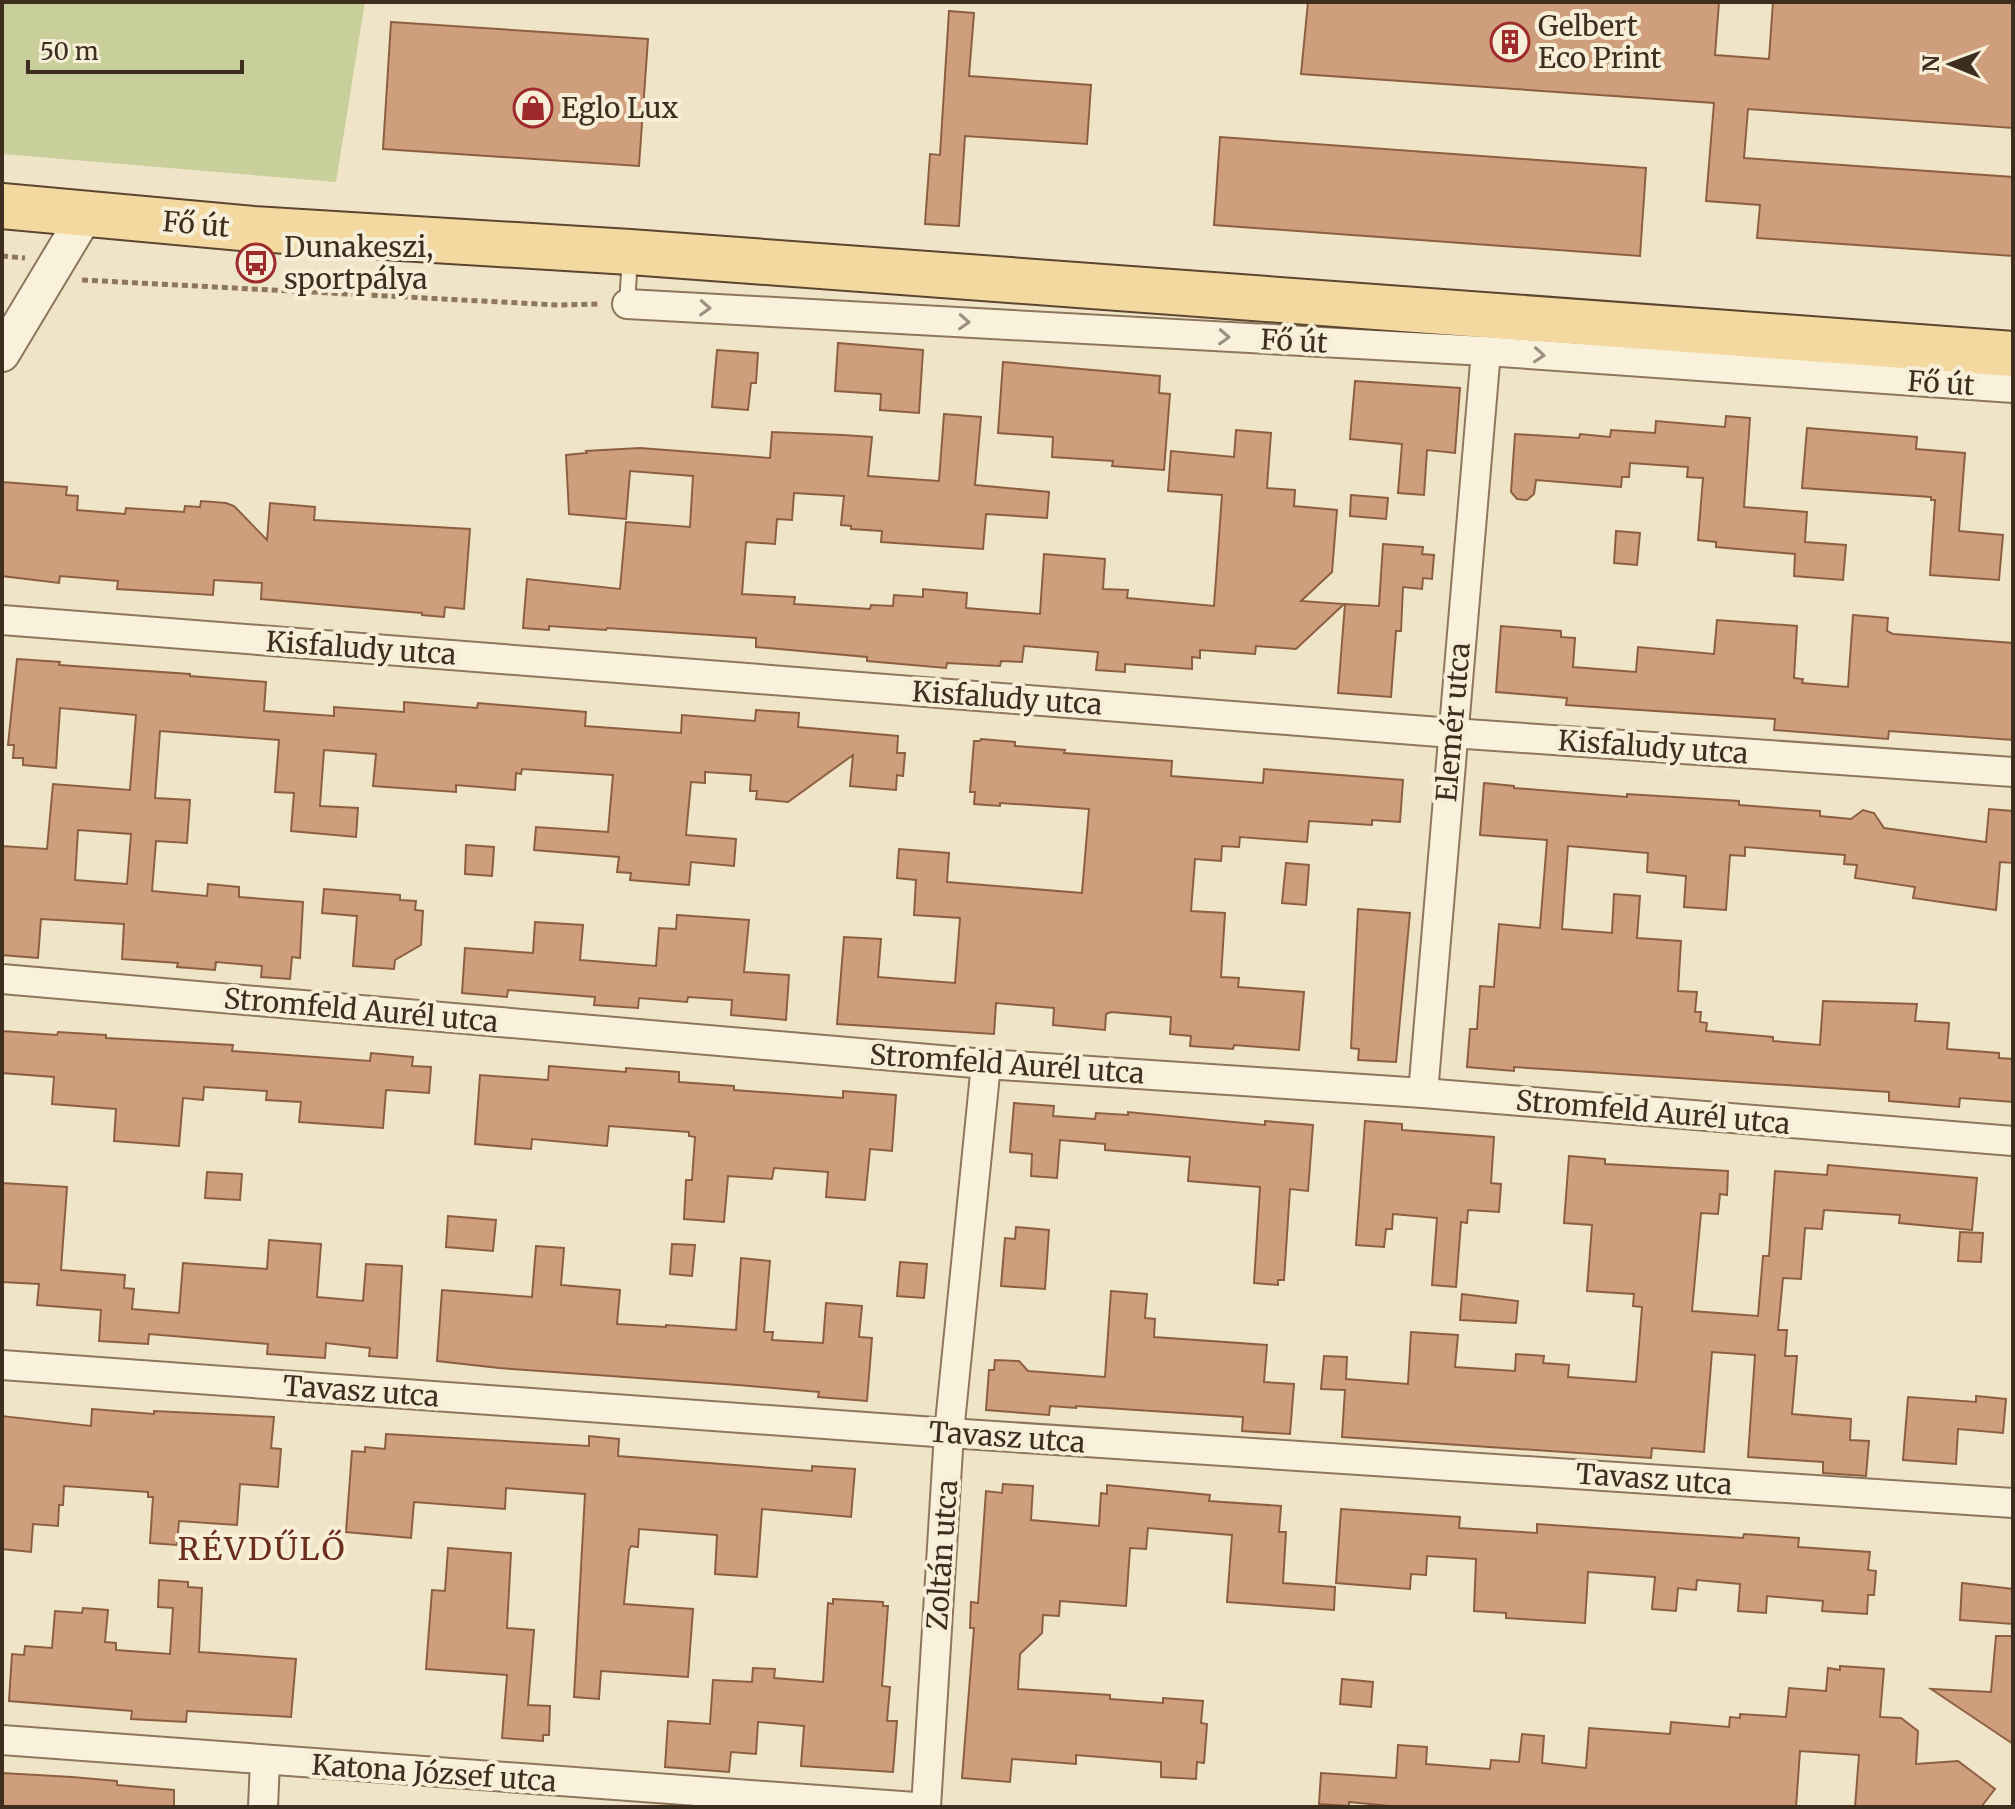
<svg xmlns="http://www.w3.org/2000/svg" width="2015" height="1809" viewBox="0 0 2015 1809" font-family="Merriweather,serif">
<style>
.green{fill:#c9cf9b}
.building{fill:#cf9f7d;stroke:#8d5f41;stroke-width:2;fill-rule:evenodd}
.lines{fill:none;stroke-linecap:round;stroke-linejoin:round}
.service-casing{stroke:#8d765c;stroke-width:18}
.minor-casing{stroke:#8d765c;stroke-width:32}
.tertiary-casing{stroke:#8d765c;stroke-width:38}
.primary-casing{stroke:#5b4430;stroke-width:48}
.path{stroke:#8d765c;stroke-width:5;stroke-dasharray:6 4;stroke-linecap:butt}
.service{stroke:#faf1dc;stroke-width:14}
.minor{stroke:#faf1dc;stroke-width:28}
.tertiary{stroke:#faf1dc;stroke-width:34}
.primary{stroke:#f3d9a0;stroke-width:44}
.oneway{stroke:#9c907e}
.labels{text-anchor:middle;stroke-width:8;stroke-linejoin:round;paint-order:stroke}
.poi-label{font-size:28px;fill:#3d2e20;stroke:#f7eed8;text-anchor:start}
.street-label{font-size:28px;fill:#3d2e20;stroke:#f7eed8}
.quarter-label{font-size:32px;letter-spacing:2px;fill:#6b2e1e;stroke:#f7eed8}
</style>
<rect width="100%" height="100%" fill="#f0e4c8"/>
<path class="green" d="M2 2H365L336 182 2 154Z"/>
<g class="building">
<path d="M1308 2H1719L1715 55 1769 59 1773 2H2013V128L1748 109 1744 158 2013 177V256L1757 238 1760 205 1706 201 1714 103 1301 74Z"/>
<path d="M949 11 974 13 969 76 1091 85 1087 144 965 136 959 226 925 224 930 154 940 155Z"/>
<path d="M391 22 648 39 639 166 383 149Z"/>
<path d="M1220 137 1646 168 1640 256 1214 225Z"/>
<path d="M838 343 923 350 919 413 880 410 881 394 835 391Z"/>
<path d="M717 350 758 353 756 383H751L748 410 712 407Z"/>
<path d="M1003 362 1160 376 1159 393 1170 394 1164 470 1112 466 1113 461 1052 457 1053 437 998 433Z"/>
<path d="M1355 381 1460 388 1455 453 1427 450 1424 495 1398 493 1402 444 1350 439Z"/>
<path d="M944 414 981 417 975 485 1049 492 1047 518 986 514 983 549 881 542 882 531 851 529V526L841 525 844 496 794 493 792 520 777 519 775 544 746 542 742 594 795 597 794 604 870 609 871 605 893 606 894 595 923 597V589L967 593 966 608 1040 614 1044 554 1105 559 1103 589 1128 590 1127 598 1214 606 1222 495 1168 491 1171 451 1234 457 1236 430 1271 433 1267 488 1295 490 1294 506 1337 510 1332 572 1301 601 1344 604 1296 649 1256 646 1255 654 1200 650V658L1192 657V669L1125 664V672L1096 670 1098 652 1024 646 1022 662 1001 661 1000 666 947 663 946 668 867 661V657L756 647V638L607 628 606 630 549 626V630L523 628 527 579 620 589 626 522 690 527 693 476 630 471 626 519 569 514 566 455 587 453 586 451 640 448 770 458 772 432 843 435 872 437 868 476 939 481Z"/>
<path d="M1726 416 1750 418 1744 507 1807 512 1805 542 1846 545 1843 580 1794 576 1795 554 1716 547V542L1698 540 1703 478 1687 477 1688 467 1630 463 1629 477H1622L1621 487 1536 480 1534 494 1527 500 1517 499 1511 492 1515 434 1579 438 1580 434 1610 437 1611 430 1655 433 1656 421 1725 427Z"/>
<path d="M1807 428 1917 437 1916 449 1965 453 1959 531 2003 535 1999 580 1930 575 1935 500H1931V497L1802 488Z"/>
<path d="M2 482 67 487 66 495 78 496 77 510 125 514 126 508 184 512 185 506 200 507 201 501 226 503 234 506 267 540 270 503 315 507 314 520 470 529 464 609 445 607 444 617 422 615V613L261 599 262 583 214 580 213 595 117 589 118 581 60 576 59 583 2 576Z"/>
<path d="M1351 495 1388 498 1386 519 1350 516Z"/>
<path d="M1616 531 1640 533 1637 565 1614 563Z"/>
<path d="M1383 544 1423 547 1422 554 1434 555 1432 579 1423 578 1422 589 1403 587 1401 631H1396L1391 697 1338 693 1345 604 1379 606Z"/>
<path d="M1853 615 1888 618 1887 631 1893 634 2013 643V740L1889 731 1888 739 1774 730 1775 719 1566 705 1567 698 1496 692 1501 626 1561 631V637L1575 638 1573 667 1636 672 1638 647 1714 654 1717 620 1797 626 1794 678 1803 679 1802 683 1848 687Z"/>
<path d="M17 659 60 662 59 665 190 674V676L266 682 264 711 334 716V707L404 712V702L477 708 478 703 586 712 585 726 681 733 682 715 755 721 756 710 799 713 798 727 898 736 897 753H905L903 776 897 775 896 790 850 786 853 755 788 802 756 799 757 791H750L751 775 705 772V783L691 782 686 835 736 839 734 866 691 862 689 885 630 880 631 873 617 872 619 857 534 850 536 827 608 832 613 775 522 769 521 774 516 773 515 790 456 785V792L373 786 376 754 324 750 320 806 358 808 356 837 291 831 294 793 275 792 279 740 160 731 155 798 190 800 187 843 156 841 152 891 207 896 208 884 239 887V897L303 902 300 958 292 957 290 979 261 977 262 966 216 962 215 970 177 967 178 963 122 959 124 924 41 919 38 958 2 955V846L47 849 53 784 130 790 136 715 60 708 56 768 23 765V758H13L14 745H8ZM78 830 131 834 127 884 75 880Z"/>
<path d="M981 739 1015 742V746L1065 750 1064 753 1172 761 1171 776 1263 783 1264 769 1403 780 1400 822 1372 820V825L1309 821 1307 842 1240 837 1239 847 1222 846 1221 861 1195 859 1191 911 1225 913 1221 977 1239 978 1238 987 1304 992 1299 1050 1234 1045 1233 1049 1190 1046 1191 1036 1170 1034 1171 1017 1111 1012 1106 1014 1105 1030 1053 1025 1054 1008 996 1003 994 1034 837 1024 844 937 881 939 878 977 955 983 960 918 914 915 916 880 897 878 899 849 949 853 947 882 1082 893 1089 809 1000 803V806L974 804 975 792H970L974 741H980Z"/>
<path d="M1484 783 1514 786V788L1627 797V794L1739 801V805L1820 811V816L1851 819 1863 810 1874 813 1884 828 1986 842 1989 809 2013 811V863L2000 862 1996 910 1913 898 1915 887 1855 878 1857 865 1844 864 1845 855 1745 847V856L1730 855 1726 910 1684 907 1686 876 1647 872 1648 853 1568 846 1562 929 1612 933 1614 894 1640 896 1637 938 1681 941 1678 991 1697 992 1695 1012H1701L1700 1022 1707 1023 1706 1031 1773 1037V1041L1820 1045 1823 1001 1917 1004 1915 1021 1949 1023 1947 1049 1999 1053V1058L2013 1059V1102L1960 1098 1959 1107 1889 1101V1092L1575 1071 1514 1067V1071L1467 1067 1470 1029H1477L1480 986 1494 987 1499 924 1540 928 1547 840 1480 835Z"/>
<path d="M466 845 494 847 492 876 465 874Z"/>
<path d="M1286 863 1309 865 1306 905 1282 903Z"/>
<path d="M324 889 400 895V900L416 901 415 910 423 911 421 945 395 960 394 969 353 966 357 916 322 913Z"/>
<path d="M1358 909 1410 913 1396 1062 1358 1060 1359 1049 1351 1048Z"/>
<path d="M677 915 749 920 744 972 789 975 786 1020 731 1015 732 1000 688 997 687 1002 639 998 638 1008 594 1005 595 997 508 990 507 997 462 993 465 948 533 953 535 922 583 925 580 960 656 966 659 928 676 929Z"/>
<path d="M2 1031 57 1035 58 1032 106 1035V1038L233 1045 232 1051 370 1061 371 1053 413 1057 412 1066 431 1067 429 1093 386 1090 383 1128 299 1122 301 1102 266 1100 267 1091 204 1087 203 1100 183 1098 179 1146 114 1141 116 1109 52 1104 54 1077 2 1073Z"/>
<path d="M549 1066 626 1072V1068L679 1072V1082L734 1086V1090L843 1098V1091L896 1095 892 1151 870 1149 865 1200 826 1197 828 1172 774 1168 772 1179 728 1176 724 1222 684 1219 686 1180H692L695 1137 689 1136V1132L609 1126 607 1146 532 1139 531 1149 475 1144 480 1075 548 1080Z"/>
<path d="M1014 1103 1054 1106 1053 1116 1095 1119 1096 1113 1128 1115V1112L1265 1125V1121L1313 1125 1308 1191 1290 1189 1284 1280H1278V1285L1254 1283 1260 1187 1188 1181 1190 1157 1105 1150V1144L1060 1140 1057 1178 1031 1176 1032 1154 1010 1152Z"/>
<path d="M1365 1121 1402 1124V1130L1494 1137 1491 1183 1501 1184 1499 1212 1468 1210 1467 1223 1461 1222 1456 1287 1432 1285 1437 1218 1393 1214 1392 1229H1386L1384 1247 1356 1245Z"/>
<path d="M1569 1156 1605 1159V1164L1728 1171 1727 1195 1720 1194 1718 1214 1701 1213 1692 1311 1758 1316 1763 1256H1769L1775 1171 1827 1175 1828 1165 1977 1178 1972 1230 1899 1223 1900 1215 1824 1210 1822 1229 1805 1228 1801 1279 1783 1278 1778 1330H1787L1785 1356H1797L1792 1414 1851 1419 1850 1440 1869 1441 1866 1476 1823 1473V1462L1748 1457 1755 1355 1712 1352 1704 1452 1652 1448 1651 1458 1342 1437 1345 1390 1321 1389 1324 1356 1347 1357 1346 1379 1408 1384 1411 1332 1458 1335 1455 1367 1515 1371 1516 1354 1544 1356 1543 1363 1569 1365 1568 1377 1636 1382 1642 1307 1633 1306 1634 1294 1587 1291 1592 1225 1564 1223Z"/>
<path d="M207 1172 242 1174 240 1200 205 1198Z"/>
<path d="M2 1183 67 1187 61 1270 125 1275 124 1288 134 1289 132 1309 179 1313 183 1263 267 1269 269 1240 321 1244 317 1297 363 1301 366 1264 402 1266 397 1358 369 1356 370 1348 326 1343 325 1358 267 1354 268 1344 149 1334 148 1344 99 1341 101 1310 37 1305 39 1284 2 1282Z"/>
<path d="M448 1216 496 1220 493 1251 446 1247Z"/>
<path d="M1016 1227 1049 1230 1045 1289 1001 1286 1005 1238 1015 1239Z"/>
<path d="M1960 1232 1983 1233 1981 1262 1958 1261Z"/>
<path d="M672 1244 695 1245 692 1276 670 1274Z"/>
<path d="M536 1246 564 1248 561 1285 620 1290 617 1324 666 1327V1325L736 1330 741 1258 770 1261 764 1332H773L772 1340 823 1343 826 1303 862 1306 859 1337 872 1338 867 1401 818 1397 819 1392 738 1385 499 1368 437 1361 442 1290 532 1297Z"/>
<path d="M900 1262 927 1264 924 1298 897 1296Z"/>
<path d="M1111 1291 1147 1294 1145 1318 1155 1319 1154 1337 1267 1345 1264 1382 1294 1384 1290 1434 1242 1431 1243 1417 1076 1406V1408L1050 1406 1049 1415 986 1410 989 1370H994L995 1360 1019 1361 1028 1371 1105 1377Z"/>
<path d="M1462 1294 1518 1301 1516 1323 1460 1320Z"/>
<path d="M1976 1396 2006 1399 2003 1433 1958 1429 1956 1464 1903 1460 1908 1397 1976 1402Z"/>
<path d="M92 1409 154 1414V1411L274 1417 271 1448 281 1449 278 1487 240 1484 237 1525 179 1521 177 1545 150 1543 153 1497H148V1492L64 1486 63 1505H59L58 1526 33 1524 31 1552 2 1549V1416L91 1426Z"/>
<path d="M386 1434 589 1446V1436L619 1439 618 1456 812 1471V1466L855 1469 851 1517 762 1509 757 1577 715 1574 717 1535 639 1529 638 1547 631 1546 629 1550 624 1604 693 1609 688 1677 601 1671 599 1699 574 1697 585 1494 506 1488 505 1509 414 1502 411 1538 346 1532 352 1451 365 1452V1447L385 1449Z"/>
<path d="M1003 1484 1033 1486 1031 1520 1099 1526 1101 1493 1107 1494V1485L1210 1495 1209 1501 1281 1506 1279 1532H1286L1283 1583 1335 1587 1334 1610 1227 1602 1232 1535 1148 1528 1146 1549 1130 1548 1126 1606 1060 1601 1059 1616 1043 1615 1042 1633 1020 1654 1018 1689 1110 1695V1699L1163 1703V1698L1203 1701 1201 1723 1207 1724 1204 1763 1197 1762 1196 1779 1161 1777V1762L1076 1755V1764L1012 1759 1010 1782 962 1778 974 1628H970L971 1602 978 1603 986 1491 1002 1493Z"/>
<path d="M1341 1509 1460 1517 1459 1528 1537 1533V1524L1743 1538 1744 1534 1799 1538 1798 1547 1870 1552 1868 1570 1876 1571 1874 1595H1868L1867 1614 1822 1611 1823 1601 1767 1596 1766 1613 1738 1611 1740 1584 1697 1580 1696 1590 1678 1588 1676 1611 1652 1609 1655 1577 1588 1572 1585 1623 1506 1618V1613L1474 1611 1476 1559 1427 1556 1426 1575 1411 1574 1410 1589 1336 1583Z"/>
<path d="M448 1548 511 1553 507 1628 534 1630 528 1705 550 1706 549 1735H543V1741L502 1738 507 1675 426 1669 432 1590 445 1591Z"/>
<path d="M159 1580 188 1582V1587L202 1588 199 1652 296 1659 291 1717 187 1711 186 1722 131 1719 132 1711 9 1701 12 1654 24 1655 25 1646 52 1648 55 1611 82 1613 83 1608 108 1610 105 1642 116 1643V1650L170 1654 173 1608 158 1607Z"/>
<path d="M1962 1583 2013 1589V1624L1960 1620Z"/>
<path d="M833 1599 883 1602V1606H888L882 1686 890 1687 887 1721H897L893 1772 801 1766 804 1726 758 1722 756 1754 731 1752 729 1772 665 1767 668 1721 710 1724 713 1680 752 1682 753 1668 775 1669 774 1678 823 1682 828 1603 833 1604Z"/>
<path d="M1996 1636H2013V1744L1931 1689 1991 1692Z"/>
<path d="M1840 1666 1884 1669 1880 1717 1901 1718 1918 1731 1916 1764 1958 1761 1995 1789 1981 1807H1855L1859 1755 1800 1751 1796 1807H1402L1349 1802V1806L1319 1804 1321 1773 1396 1778 1398 1745 1427 1747 1426 1764 1490 1769 1491 1760 1519 1762 1522 1734 1544 1736 1542 1763 1586 1768 1589 1728 1670 1734 1671 1722 1729 1727 1730 1717 1740 1718V1714L1786 1717 1789 1688 1826 1691 1828 1668 1840 1670Z"/>
<path d="M1342 1679 1373 1682 1371 1707 1340 1704Z"/>
<path d="M2 1773 72 1777 117 1781V1785L174 1790V1807H2Z"/>
</g>
<g class="lines">
<g class="service-casing">
<path id="service" d="M627 304 630 257"/>
</g>
<g class="minor-casing">
<g id="minor">
<path d="M627 304 1486 351 2013 388"/>
<path d="M2 620 1452 733 2013 772"/>
<path d="M2 979 986 1064 1423 1093 2013 1141"/>
<path d="M1423 1093 1486 351"/>
<path d="M2 1365 949 1433 2013 1503"/>
<path d="M2 1740 915 1807"/>
<path d="M263 1807 265 1761"/>
<path d="M926 1807 949 1433 986 1064"/>
</g>
</g>
<g class="tertiary-casing">
<path id="tertiary" d="M2 354 86 214"/>
</g>
<g class="primary-casing">
<path id="primary" d="M2 206 253 229 630 252 2013 354"/>
</g>
<g class="path">
<path d="M2 256 25 258"/>
<path d="M82 280 558 305 600 304"/>
</g>
<use href="#service" class="service"/>
<use href="#minor" class="minor"/>
<use href="#tertiary" class="tertiary"/>
<use href="#primary" class="primary"/>
</g>
<defs><path id="oneway-chevron" d="M-2-3.5L2.5 0L-2 3.5" fill="none" stroke-width="1.6" stroke-linecap="round" stroke-linejoin="round" transform="scale(2)"/></defs>
<g class="oneway">
<use href="#oneway-chevron" transform="translate(705 308) rotate(3)"/>
<use href="#oneway-chevron" transform="translate(964 322) rotate(3)"/>
<use href="#oneway-chevron" transform="translate(1224 337) rotate(3)"/>
<use href="#oneway-chevron" transform="translate(1539 355) rotate(4)"/>
</g>
<defs>
<g id="building-ring" transform="scale(2)"><circle r="9.5" fill="#f7eed8" stroke="#9e2a2b" stroke-width="1.5"/><path d="M-4-6H4V6H1V3H-1V6H-4ZM-2.5-4.3h1.7v1.8h-1.7ZM.8-4.3h1.7v1.8H.8ZM-2.5-1h1.7V.8h-1.7ZM.8-1h1.7V.8H.8Z" fill="#9e2a2b"/></g>
<g id="shop-ring" transform="scale(2)"><circle r="9.5" fill="#f7eed8" stroke="#9e2a2b" stroke-width="1.5"/><path d="M-5-2.5h2.3a2.7 3.5 0 0 1 5.4 0H5L5.5 6h-11ZM-1.5-2.5h3a1.5 2.3 0 0 0-3 0Z" fill="#9e2a2b"/></g>
<g id="bus-ring" transform="scale(2)"><circle r="9.5" fill="#f7eed8" stroke="#9e2a2b" stroke-width="1.5"/><path d="M-5-6H5V4H4V6H2V4H-2V6H-4V4H-5ZM-3.5-4V0h7V-4ZM-3.5 1.2v1.5H-2V1.2ZM2 1.2v1.5H3.5V1.2Z" fill="#9e2a2b"/></g>
</defs>
<g fill-rule="evenodd">
<use href="#building-ring" x="1510" y="42"/>
<use href="#shop-ring" x="533" y="108"/>
<use href="#bus-ring" x="256" y="263"/>
</g>
<g class="labels">
<g class="poi-label">
<text x="1538" y="36">Gelbert<tspan x="1538" dy="32">Eco Print</tspan></text>
<text x="561" y="118">Eglo Lux</text>
<text x="284" y="257">Dunakeszi,<tspan x="284" dy="32">sportpálya</tspan></text>
</g>
<g class="street-label">
<text transform="translate(196 224) rotate(5)" y="10">Fő út</text>
<text transform="translate(1294 341) rotate(3)" y="10">Fő út</text>
<text transform="translate(1941 383) rotate(4)" y="10">Fő út</text>
<text transform="translate(361 648) rotate(4)" y="10">Kisfaludy utca</text>
<text transform="translate(1007 698) rotate(4)" y="10">Kisfaludy utca</text>
<text transform="translate(1453 722) rotate(-85)" y="10">Elemér utca</text>
<text transform="translate(1653 747) rotate(4)" y="10">Kisfaludy utca</text>
<text transform="translate(361 1010) rotate(5)" y="10">Stromfeld Aurél utca</text>
<text transform="translate(1007 1064) rotate(4)" y="10">Stromfeld Aurél utca</text>
<text transform="translate(1653 1112) rotate(5)" y="10">Stromfeld Aurél utca</text>
<text transform="translate(361 1391) rotate(4)" y="10">Tavasz utca</text>
<text transform="translate(1007 1437) rotate(4)" y="10">Tavasz utca</text>
<text transform="translate(1654 1479) rotate(4)" y="10">Tavasz utca</text>
<text transform="translate(942 1555) rotate(-86)" y="10">Zoltán utca</text>
<text transform="translate(434 1773) rotate(4)" y="10">Katona József utca</text>
</g>
<g class="quarter-label">
<text x="262" y="1560">RÉVDŰLŐ</text>
</g>
</g>
<rect width="2015" height="1809" fill="none" stroke="#3d2e20" stroke-width="8"/>
<g transform="translate(1951 64) rotate(271)" stroke="#f7eed8" stroke-width="6" paint-order="stroke">
<path d="M0-6L14 30L0 20L-14 30Z" fill="#3d2e20"/>
<text y="-12" font-size="22" font-weight="bold" text-anchor="middle" fill="#3d2e20">N</text>
</g>
<path d="M28 60v12h214v-12" fill="none" stroke="#3d2e20" stroke-width="4"/>
<text x="40" y="60" font-size="24" fill="#3d2e20" stroke="#f7eed8" stroke-width="6" paint-order="stroke">50 m</text>
</svg>
